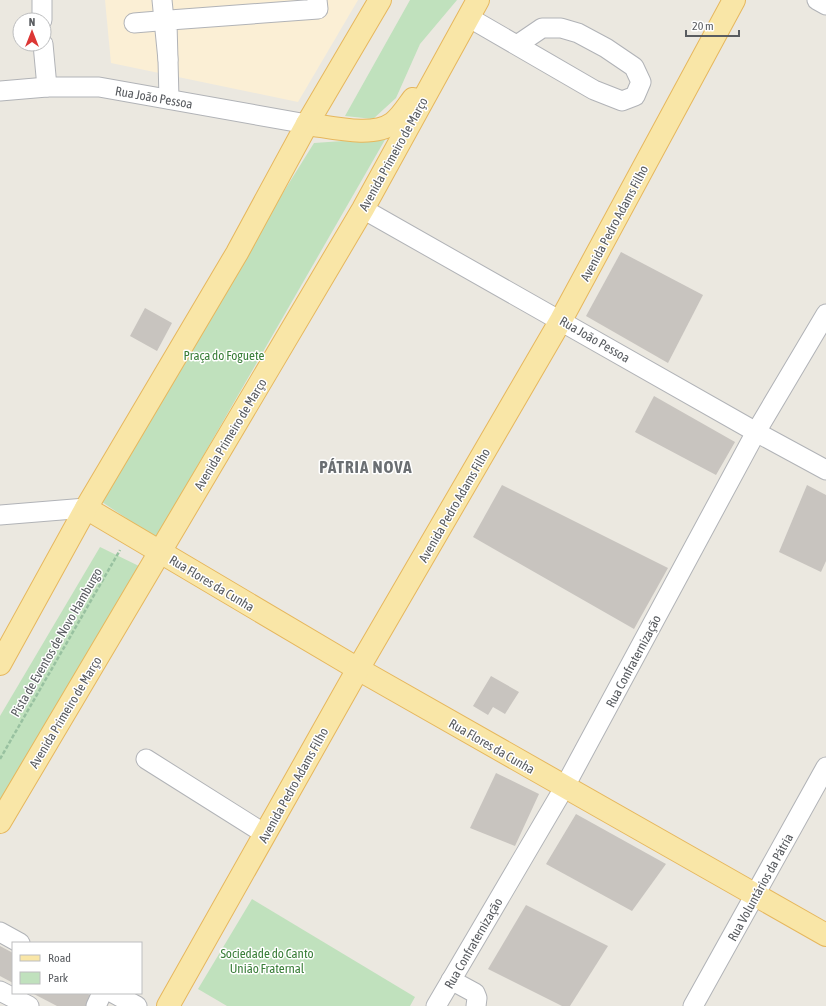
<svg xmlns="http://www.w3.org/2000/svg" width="826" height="1006" viewBox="0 0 826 1006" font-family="'Asap Condensed',sans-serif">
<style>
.commercial{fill:#fbefd5}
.green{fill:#c0e1bd}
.building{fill:#c8c4bf}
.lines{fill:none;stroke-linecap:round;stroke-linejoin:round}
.minor-casing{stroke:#b1b3b7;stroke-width:21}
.major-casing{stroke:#e6b75d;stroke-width:24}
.path{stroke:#98c1a0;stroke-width:2.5;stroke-dasharray:4 2;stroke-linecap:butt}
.minor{stroke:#fff;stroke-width:19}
.major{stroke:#f9e6a7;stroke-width:22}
.labels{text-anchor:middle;stroke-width:3;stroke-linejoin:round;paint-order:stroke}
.street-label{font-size:13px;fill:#595c60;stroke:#fff}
.park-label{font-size:13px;fill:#3a7e39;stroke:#fff}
.district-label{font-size:17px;font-weight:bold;letter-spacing:1px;fill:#6a6e72;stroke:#fff}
</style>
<rect width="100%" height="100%" fill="#ebe8e0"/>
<path class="commercial" d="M105 0H358L298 102 111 63Z"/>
<g class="green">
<path d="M410 0H457L420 44 396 98 373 119 345 116Z"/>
<path d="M386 138 156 538 102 502 241 260 314 143Z"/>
<path d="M100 547 143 568 0 807V716Z"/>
<path d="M252 899 415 997 410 1006H227L198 989Z"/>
</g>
<g class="building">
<path d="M621 252 703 295 668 363 586 316Z"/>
<path d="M145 308 172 323 157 351 130 336Z"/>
<path d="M654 396 735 442 716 475 635 432Z"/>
<path d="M502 485 668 568 634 629 473 537Z"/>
<path d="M807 485 826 495V561L821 572 779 552Z"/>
<path d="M491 676 519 692 505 714 493 707 488 715 473 706Z"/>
<path d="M496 773 539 794 515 846 470 828Z"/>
<path d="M576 814 666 864 632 911 546 864Z"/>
<path d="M526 905 608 946 570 1006H562L488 969Z"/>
<path d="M0 946 13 953V983L0 976Z"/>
<path d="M32 993H86L94 997 89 1006H57Z"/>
</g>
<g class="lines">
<g class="minor-casing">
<g id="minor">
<path d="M42 0V20"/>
<path d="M162 0 168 60 169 99"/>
<path d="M817 0 826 5"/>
<path d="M468 17 594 90 622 101 635 96 641 82 634 67 606 48 578 33 561 28H542L517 45"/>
<path d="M134 23 170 20"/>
<path d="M43 44 47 87"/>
<path d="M168 60 167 23 170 20 318 9 317 0"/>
<path d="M0 91 47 87H99L307 124"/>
<path d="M363 209 756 432 826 470"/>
<path d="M0 515 86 508"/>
<path d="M146 759 265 834"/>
<path d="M0 932 20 943"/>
<path d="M451 980 475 993 477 998 476 1006"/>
<path d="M0 991 29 1006"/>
<path d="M113 993 137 1006"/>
<path d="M96 1006 102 993"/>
<path d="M436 1006 564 788 756 432 826 314"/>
<path d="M693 1006 826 767"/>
</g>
</g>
<g class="major-casing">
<g id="major">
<path d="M307 124C331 127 373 138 393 123 401 117 407 107 413 99"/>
<path d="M86 508 358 669 826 935"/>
<path d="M0 664 86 508 237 253 307 124 380 0"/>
<path d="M0 822 363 209 478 0"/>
<path d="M168 1006 358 669 561 320 734 0"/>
</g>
</g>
<path class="path" d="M0 759 120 550"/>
<use href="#minor" class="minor"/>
<use href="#major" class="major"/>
</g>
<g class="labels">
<g class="street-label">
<text transform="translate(154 97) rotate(10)" y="5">Rua João Pessoa</text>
<text transform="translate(393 154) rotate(-61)" y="5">Avenida Primeiro de Março</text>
<text transform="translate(614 223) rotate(-62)" y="5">Avenida Pedro Adams Filho</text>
<text transform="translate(595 339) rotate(30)" y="5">Rua João Pessoa</text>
<text transform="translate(230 434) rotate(-59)" y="5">Avenida Primeiro de Março</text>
<text transform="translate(454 505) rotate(-60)" y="5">Avenida Pedro Adams Filho</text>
<text transform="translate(212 583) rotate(31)" y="5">Rua Flores da Cunha</text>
<text transform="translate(56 642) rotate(-60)" y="5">Pista de Eventos de Novo Hamburgo</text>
<text transform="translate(633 661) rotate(-62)" y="5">Rua Confraternização</text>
<text transform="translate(65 712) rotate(-59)" y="5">Avenida Primeiro de Março</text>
<text transform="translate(492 746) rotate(30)" y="5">Rua Flores da Cunha</text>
<text transform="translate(293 785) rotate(-61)" y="5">Avenida Pedro Adams Filho</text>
<text transform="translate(760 887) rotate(-61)" y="5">Rua Voluntários da Pátria</text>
<text transform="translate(473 943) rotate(-60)" y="5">Rua Confraternização</text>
</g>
<g class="park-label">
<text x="224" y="360">Praça do Foguete</text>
<text x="267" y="958">Sociedade do Canto<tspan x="267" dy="15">União Fraternal</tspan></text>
</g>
<g class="district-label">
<text x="366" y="473">PÁTRIA NOVA</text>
</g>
</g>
<rect x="12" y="942" width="130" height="52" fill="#ffffff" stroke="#bdbebf"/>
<rect x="20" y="955" width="20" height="6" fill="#f9e6a7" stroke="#bdbebf"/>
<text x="48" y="962" font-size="12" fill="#595c60">Road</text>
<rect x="20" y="972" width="20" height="12" fill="#c0e1bd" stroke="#bdbebf"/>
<text x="48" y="982" font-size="12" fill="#595c60">Park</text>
<g transform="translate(32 32)"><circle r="19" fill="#ffffff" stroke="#bdbebf"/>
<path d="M0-3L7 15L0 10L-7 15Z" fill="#dc3735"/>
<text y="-6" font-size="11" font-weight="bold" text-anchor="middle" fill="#595c60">N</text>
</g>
<path d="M686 30v6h53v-6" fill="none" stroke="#595c60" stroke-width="2"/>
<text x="692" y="30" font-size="12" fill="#595c60" stroke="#ffffff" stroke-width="3" paint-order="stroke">20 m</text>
</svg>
